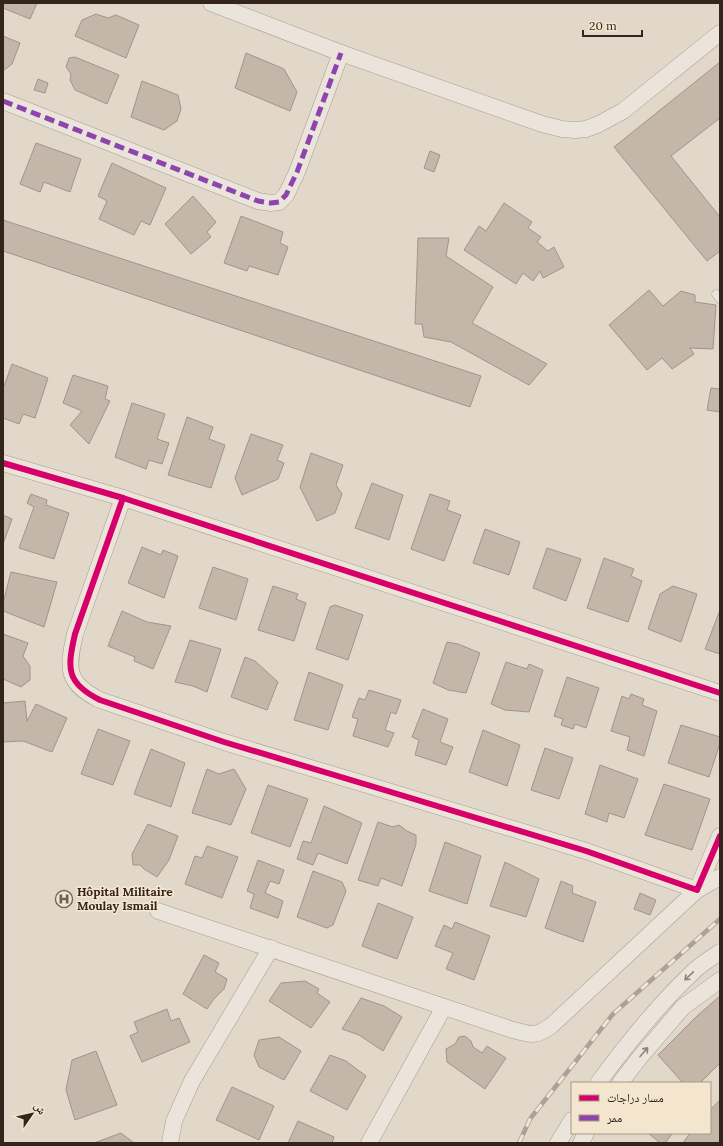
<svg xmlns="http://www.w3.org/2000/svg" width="723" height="1146" viewBox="0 0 723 1146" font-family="Lora,'Noto Naskh Arabic',serif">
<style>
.building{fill:#c5b6aa;stroke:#a19489}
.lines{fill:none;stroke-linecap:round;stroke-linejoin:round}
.lane-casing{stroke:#a69d93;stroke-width:9}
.street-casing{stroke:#a69d93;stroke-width:17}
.lane{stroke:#eae4db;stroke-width:8}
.street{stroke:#eae4db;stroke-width:16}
.rail-casing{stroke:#a9a29b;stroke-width:4.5}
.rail{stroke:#f3e5ce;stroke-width:3;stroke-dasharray:9;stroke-linecap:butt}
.quiet{stroke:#8e44ad;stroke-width:5;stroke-dasharray:10 5;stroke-linecap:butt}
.cycleway-casing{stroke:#f3e5ce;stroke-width:8}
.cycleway{stroke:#d6006c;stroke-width:6}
.oneway{stroke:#8e847c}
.labels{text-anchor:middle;stroke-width:3.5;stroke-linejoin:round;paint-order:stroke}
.poi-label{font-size:12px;font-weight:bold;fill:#33251c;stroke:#f3e5ce;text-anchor:start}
</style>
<rect width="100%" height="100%" fill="#e1d8c9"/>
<g class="building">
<path d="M3 3H37L30 19 3 8Z"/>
<path d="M96 14 108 18 116 15 139 25 126 58 75 36 82 20Z"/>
<path d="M3 36 20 43 12 64 3 71Z"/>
<path d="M246 53 284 69 297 92 290 111 235 88Z"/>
<path d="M75 57 119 75 107 104 75 90 70 80 71 74 66 67 69 58Z"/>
<path d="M720 62V118L671 156 720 217V251L707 261 614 147Z"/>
<path d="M38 79 48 83 45 93 34 90Z"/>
<path d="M142 81 178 95 181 109 177 121 164 130 131 117Z"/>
<path d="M36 143 81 159 70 192 44 182 40 192 20 184Z"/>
<path d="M430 151 440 155 434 172 424 168Z"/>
<path d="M112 163 166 188 150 225 141 221 134 235 99 219 107 201 98 196Z"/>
<path d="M193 196 216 222 207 232 211 237 191 254 165 224Z"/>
<path d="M504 203 532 222 528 228 541 237 537 242 548 251 554 247 564 267 543 278 540 271 533 281 523 273 516 284 464 250 479 226 486 231Z"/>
<path d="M241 216 283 232 280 243 288 247 278 275 249 266 247 271 224 263Z"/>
<path d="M3 220 481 376 470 407 3 251Z"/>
<path d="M418 238H449L446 256 493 287 472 323 547 364 529 385 451 342 424 337 422 324H415Z"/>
<path d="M649 290 663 306 681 291 695 295V302L716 305 713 349 690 348 694 354 672 369 662 358 647 370 609 325Z"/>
<path d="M12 364 48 378 35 418 23 414 19 424 3 418V389Z"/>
<path d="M73 375 108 386 105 399 110 401 89 444 70 425 82 411 63 403Z"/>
<path d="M711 388 720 389V412L707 410Z"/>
<path d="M132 403 165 414 157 439 169 443 162 464 149 460 146 469 115 457Z"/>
<path d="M187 417 213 427 209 439 225 445 211 488 168 475Z"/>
<path d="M251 434 283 445 277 460 284 463 278 479 242 495 235 478Z"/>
<path d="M311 453 343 465 336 485 342 494 335 513 317 521 300 487Z"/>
<path d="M372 483 403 495 389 540 355 528Z"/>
<path d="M31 494 47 500 46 505 69 513 54 559 19 548 34 507 27 503Z"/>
<path d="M430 494 450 501 447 510 461 515 444 561 411 549Z"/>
<path d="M3 515 12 519 3 544Z"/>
<path d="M485 529 520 542 509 575 473 563Z"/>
<path d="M142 547 161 555 163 550 178 556 164 598 128 583Z"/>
<path d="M547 548 581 559 566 601 533 588Z"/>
<path d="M604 558 634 569 631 576 642 581 628 622 587 608Z"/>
<path d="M213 567 248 579 236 620 199 608Z"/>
<path d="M11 572 57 582 44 627 3 611V603Z"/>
<path d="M273 586 298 594 296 599 306 603 294 641 258 630Z"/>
<path d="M673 586 697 594 681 642 648 629 660 594Z"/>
<path d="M335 605 363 615 348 660 316 649 330 607Z"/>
<path d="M720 610V654L705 649Z"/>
<path d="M122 611 147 622 171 626 153 669 134 661 135 657 108 646Z"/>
<path d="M3 634 28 643 23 656 30 666V680L21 687 3 679Z"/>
<path d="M190 640 221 649 207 692 193 686 175 682Z"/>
<path d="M447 642 458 644 480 653 466 693 448 690 433 683Z"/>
<path d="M245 657 255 661 278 682 267 710 231 697Z"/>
<path d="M506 662 527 669 529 664 543 670 529 712 505 710 491 704Z"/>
<path d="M309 672 343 685 328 730 294 720Z"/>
<path d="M567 677 599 688 586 728 575 724 573 729 561 725 563 719 554 716Z"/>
<path d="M369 690 401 700 396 714 391 712 385 730 394 733 388 747 353 736 358 719 352 717 359 698 365 700Z"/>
<path d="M631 694 644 699 642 705 657 711 644 756 627 750 630 737 611 731 622 696 629 699Z"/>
<path d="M25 701 27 721 36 704 67 718 52 752 23 741 3 742V703Z"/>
<path d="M423 709 448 719 440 742 453 747 446 765 415 755 419 740 412 737Z"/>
<path d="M681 725 720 737V743L709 777 668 763Z"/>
<path d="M98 729 130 741 113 785 81 774Z"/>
<path d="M483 730 520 745 507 786 469 772Z"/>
<path d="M545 748 573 758 559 799 531 790Z"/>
<path d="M151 749 185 763 171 807 134 794Z"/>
<path d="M600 765 638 779 624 818 609 813 607 822 585 814Z"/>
<path d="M207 769 219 774 234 769 246 789 231 825 192 813Z"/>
<path d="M664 784 710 799 692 850 645 835Z"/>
<path d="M268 785 308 799 290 847 251 833Z"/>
<path d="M324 806 362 823 347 864 318 853 313 865 297 859 303 841 311 843Z"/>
<path d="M378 822 393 827 399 825 407 831 416 835V844L402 886 381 878 378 886 358 880Z"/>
<path d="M148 824 178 836 169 860 157 877 144 869 140 865H133L132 854Z"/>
<path d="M445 842 481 856 467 904 429 891Z"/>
<path d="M207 846 238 857 222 898 185 884 195 856 202 858Z"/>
<path d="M258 860 284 870 279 884 270 881 265 893 283 901 278 918 250 908 254 894 247 891Z"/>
<path d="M505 862 539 879 526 917 490 906Z"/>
<path d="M313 871 342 882 346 891 333 925 327 928 297 917Z"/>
<path d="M561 881 573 886 572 893 596 902 583 942 545 928Z"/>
<path d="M640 893 656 900 650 915 634 909Z"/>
<path d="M378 903 413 917 397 959 362 946Z"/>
<path d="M455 922 490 936 474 980 446 969 453 953 435 946 444 925 452 929Z"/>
<path d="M204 955 219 963 215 972 227 979 224 989 213 1000 207 1009 183 994Z"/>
<path d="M305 981 319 989 317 993 330 1002 311 1028 269 1001 281 983Z"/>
<path d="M720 996V1063L700 1083H683L658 1055 697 1016Z"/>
<path d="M361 998 384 1006 402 1017 383 1051 359 1035 342 1029Z"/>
<path d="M167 1009 171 1021 179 1018 190 1042 142 1062 130 1036 138 1032 134 1022Z"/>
<path d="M465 1036 471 1041 473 1047 482 1053 487 1046 506 1058 485 1089 447 1062 446 1049 455 1044 459 1037Z"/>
<path d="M279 1037 301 1051 284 1080 259 1067 254 1055 259 1040Z"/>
<path d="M96 1051 117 1105 75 1120 66 1090 72 1060Z"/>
<path d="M330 1055 346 1061 366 1076 347 1110 310 1091Z"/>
<path d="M232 1087 274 1106 259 1140 216 1120Z"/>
<path d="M720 1100V1143H683L690 1133H710V1110Z"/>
<path d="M298 1121 334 1137 332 1143H288Z"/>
<path d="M121 1133 134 1143H94Z"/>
<path d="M648 1133H673L665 1143H660Z"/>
</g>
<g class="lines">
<g class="lane-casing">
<path id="lane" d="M716 294 720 299"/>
</g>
<g class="street-casing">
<g id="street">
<path d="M211 3 341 53 542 124 562 129 575 130 586 129 599 124 623 111 720 33"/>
<path d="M3 101 258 201 271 203 279 202 286 195 297 172 341 53"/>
<path d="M3 463 123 498 720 693"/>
<path d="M123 498 75 634C67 669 66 683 100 700L224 742 371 786 586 851 697 890 720 836"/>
<path d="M158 911 513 1030C531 1035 536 1037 552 1025L697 890 720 877"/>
<path d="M598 1083C626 1045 656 1007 691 974 699 965 710 959 720 952"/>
<path d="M620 1083 641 1056 683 1007 720 980"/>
<path d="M170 1143 174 1121 192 1081 271 948"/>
<path d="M369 1143 444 1007"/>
<path d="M558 1143 572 1120"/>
<path d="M581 1143 586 1133"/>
</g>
</g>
<use href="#lane" class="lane"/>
<use href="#street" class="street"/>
<g class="rail-casing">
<path id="rail" d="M519 1143 530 1119 613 1014 720 919"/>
</g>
<use href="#rail" class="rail"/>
<path class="quiet" d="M3 101 258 201 271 203 279 202 286 195 297 172 341 53"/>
<g class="cycleway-casing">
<g id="cycleway">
<path d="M3 463 123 498 720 693"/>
<path d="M123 498 75 634C67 669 66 683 100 700L224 742 371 786 586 851 697 890 720 836"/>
</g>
</g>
<use href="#cycleway" class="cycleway"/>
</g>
<defs><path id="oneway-shaft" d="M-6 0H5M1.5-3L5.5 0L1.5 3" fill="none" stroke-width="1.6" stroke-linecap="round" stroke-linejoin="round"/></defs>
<g class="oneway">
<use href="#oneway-shaft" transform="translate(689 976) rotate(136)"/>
<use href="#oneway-shaft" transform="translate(644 1052) rotate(-49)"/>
</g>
<defs>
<g id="hospital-ring" transform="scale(0.9)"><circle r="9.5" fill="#f3e5ce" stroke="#706459" stroke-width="1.5"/><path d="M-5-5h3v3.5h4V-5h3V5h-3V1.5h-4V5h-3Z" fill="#706459"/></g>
</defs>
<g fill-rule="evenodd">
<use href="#hospital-ring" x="64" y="899"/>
</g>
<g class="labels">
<g class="poi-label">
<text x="77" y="896">Hôpital Militaire<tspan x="77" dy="14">Moulay Ismail</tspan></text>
</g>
</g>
<rect width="723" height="1146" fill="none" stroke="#33251c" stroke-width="8"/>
<rect x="571" y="1082" width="140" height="52" fill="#f3e5ce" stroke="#a69887"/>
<rect x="579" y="1095" width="20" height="6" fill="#d6006c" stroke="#a69887"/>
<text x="607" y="1102" font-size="12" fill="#33251c">مسار دراجات</text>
<rect x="579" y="1115" width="20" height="6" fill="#8e44ad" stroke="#a69887"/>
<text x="607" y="1122" font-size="12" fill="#33251c">ممر</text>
<g transform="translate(32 1114) rotate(56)" stroke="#f3e5ce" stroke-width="3" paint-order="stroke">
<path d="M0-3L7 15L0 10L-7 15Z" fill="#33251c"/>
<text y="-6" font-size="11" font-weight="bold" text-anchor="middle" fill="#33251c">ش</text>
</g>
<path d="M583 30v6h59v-6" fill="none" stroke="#33251c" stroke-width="2"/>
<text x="589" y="30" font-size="12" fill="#33251c" stroke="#f3e5ce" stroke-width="3" paint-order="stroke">20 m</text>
</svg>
